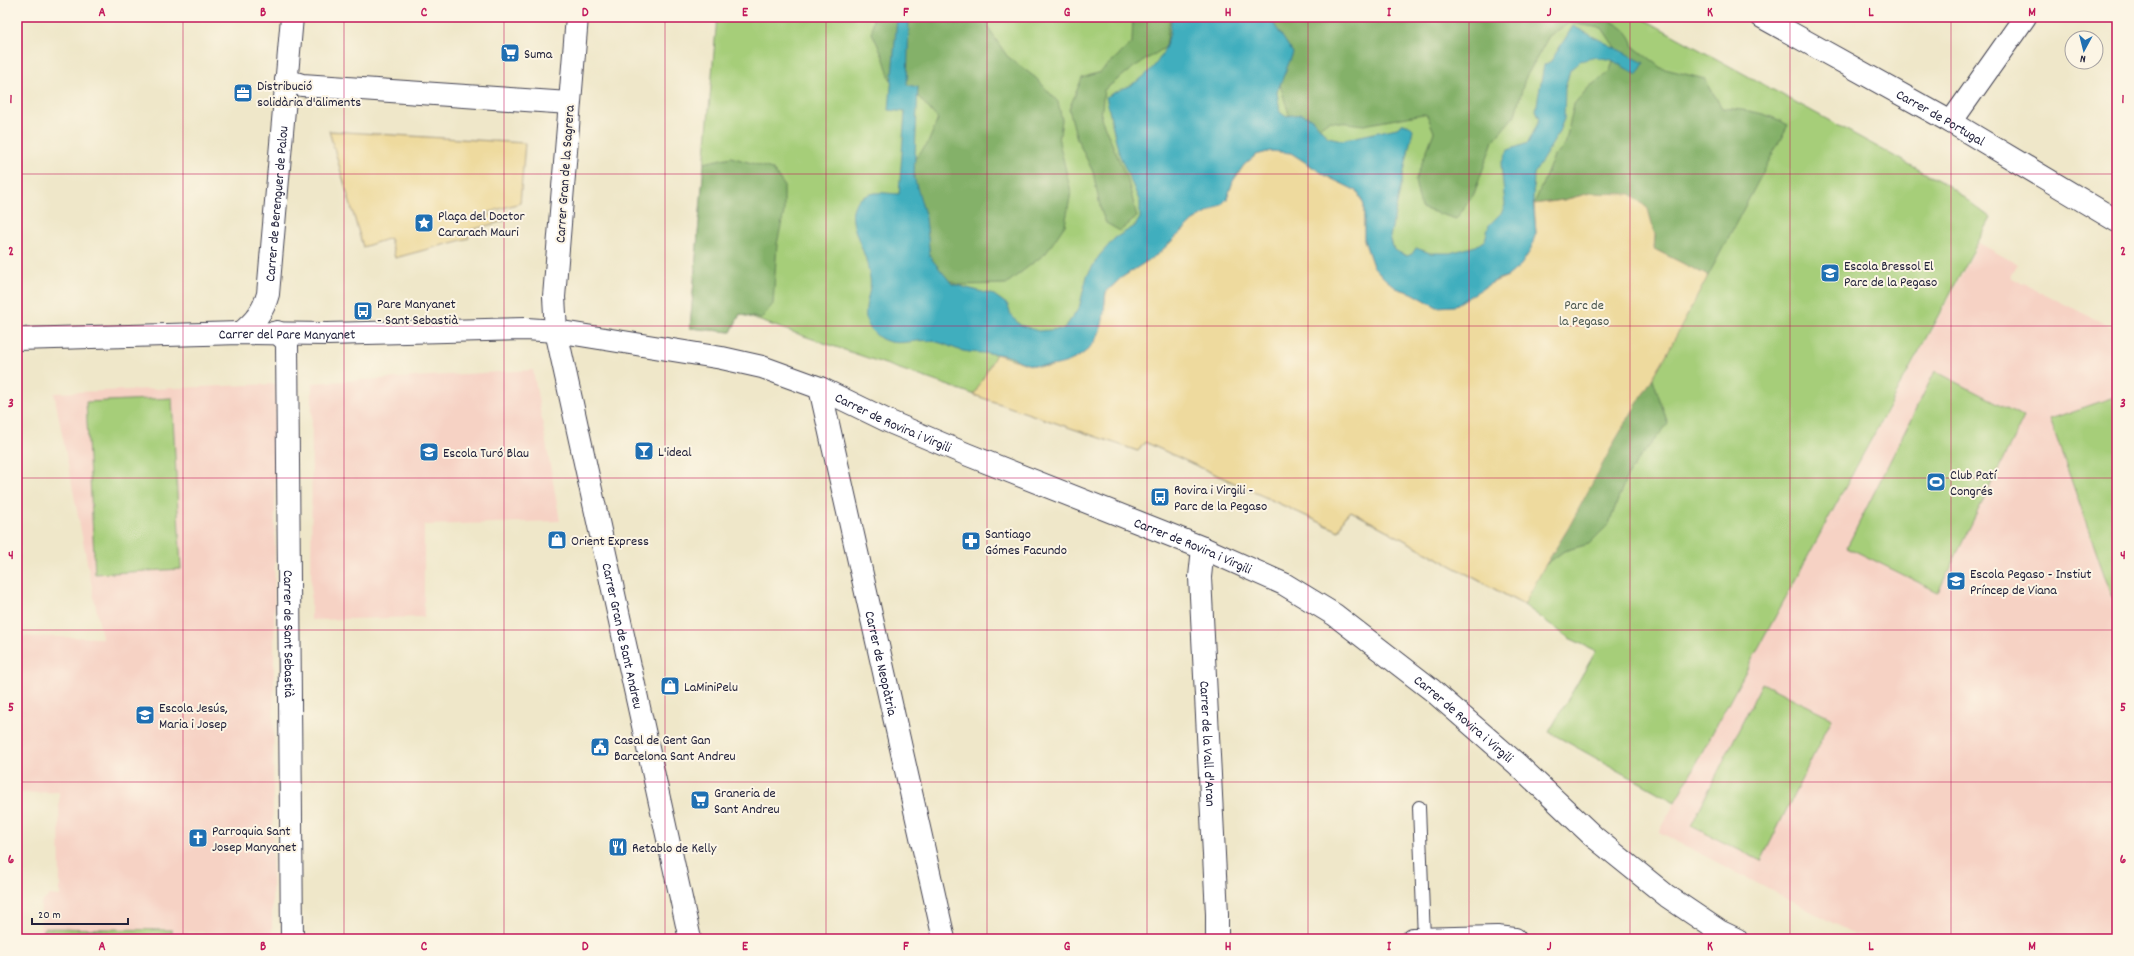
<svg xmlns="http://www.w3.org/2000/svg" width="2134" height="956" viewBox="0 0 2134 956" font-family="Dekko,sans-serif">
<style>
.built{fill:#f6d2c4}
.green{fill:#a6ce79;stroke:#64785a}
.forest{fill:#84b169;stroke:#536a52}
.sand{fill:#eeda9e;stroke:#887e6c}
.water{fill:#40aebe;stroke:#31687c}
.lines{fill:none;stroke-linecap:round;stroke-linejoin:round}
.service-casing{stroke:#414050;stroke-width:14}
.minor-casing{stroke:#414050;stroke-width:24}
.tertiary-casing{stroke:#414050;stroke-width:24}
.secondary-casing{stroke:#414050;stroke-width:24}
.service{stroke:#fff;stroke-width:12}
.minor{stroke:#fff;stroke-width:22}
.tertiary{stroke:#fff;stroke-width:22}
.secondary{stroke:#fff;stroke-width:22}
.grid{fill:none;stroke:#c2185b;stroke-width:1;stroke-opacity:0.55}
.labels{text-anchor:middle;stroke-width:4;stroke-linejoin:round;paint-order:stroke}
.poi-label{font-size:14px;fill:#22223b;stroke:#fcf5e5;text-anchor:start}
.street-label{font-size:14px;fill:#22223b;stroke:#fcf5e5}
.park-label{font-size:14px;fill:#4a564e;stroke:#fcf5e5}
.neatline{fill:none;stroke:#c2185b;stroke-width:1.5}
.grid-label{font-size:13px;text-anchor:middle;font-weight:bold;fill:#c2185b}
</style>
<rect width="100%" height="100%" fill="#fcf5e5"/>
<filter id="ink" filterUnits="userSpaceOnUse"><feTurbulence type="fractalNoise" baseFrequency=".025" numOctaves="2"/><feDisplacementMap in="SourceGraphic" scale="8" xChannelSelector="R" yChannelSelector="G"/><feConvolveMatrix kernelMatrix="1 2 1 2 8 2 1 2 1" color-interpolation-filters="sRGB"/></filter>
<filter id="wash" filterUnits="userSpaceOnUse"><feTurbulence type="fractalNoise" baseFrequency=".012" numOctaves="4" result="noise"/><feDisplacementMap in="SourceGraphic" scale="16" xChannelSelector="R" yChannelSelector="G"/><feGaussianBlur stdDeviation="0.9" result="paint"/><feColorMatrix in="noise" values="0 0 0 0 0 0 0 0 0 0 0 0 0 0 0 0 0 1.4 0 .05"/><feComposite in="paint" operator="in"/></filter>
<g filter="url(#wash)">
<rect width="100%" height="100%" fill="#efe7c9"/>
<g class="built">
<path d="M1979 243 2017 264 2010 277 2117 330V939H1900L1854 934 1659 832Z"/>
<path d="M533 370 560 521 424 525V617L311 620 312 383Z"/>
<path d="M276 384 272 933 188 932 187 939H40L41 903 50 895 60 896 59 792 17 793V636L102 638 54 393Z"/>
</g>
<g class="green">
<path d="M717 17H1640L1947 185 1991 218 1675 802 1549 732 1596 651 1569 638 1524 605 1351 511 1345 516 1339 531 1145 442 1138 451 740 314 731 332 690 328Z"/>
<path d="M1935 371 2024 417 1938 592 1847 547Z"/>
<path d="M2117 396V602L2114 603 2050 419Z"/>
<path d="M172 398 181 569 95 574 86 402Z"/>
<path d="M1762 683 1832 718 1761 861 1691 826Z"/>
<path d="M44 928 172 930V939H44Z"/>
</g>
<g class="forest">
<path d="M873 17H989L988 28 1007 56 1036 78 1058 102 1062 120 1059 142 1071 192 1065 225 1046 253 1006 284 960 285 931 274 915 242 913 161 928 143 938 119 915 93 890 79 883 56 872 33Z"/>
<path d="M1133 17H1170L1166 47 1134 67 1104 90 1101 118 1128 181 1137 217 1120 231 1106 223 1101 211 1093 172 1077 139 1069 109 1082 78 1100 72 1132 43Z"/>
<path d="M1257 17H1602C1616 23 1631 30 1634 47L1661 68 1705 79 1722 108C1746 110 1767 112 1788 125L1708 276 1654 249 1655 235 1590 193 1564 200 1534 204 1554 156 1565 145 1574 104 1589 87 1610 71 1616 49 1602 28 1569 23 1549 36 1525 79 1515 115 1493 141 1474 194 1456 219 1421 208 1415 181 1434 132 1427 115 1423 114 1364 125 1329 121 1316 130 1291 121 1260 19Z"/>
<path d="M731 157 772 169 784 185V212L777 244 773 304 761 319 740 314 731 332 690 328 704 163Z"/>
<path d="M1649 349 1653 379 1668 424 1641 456 1626 478 1609 524 1589 544 1564 551 1544 566Z"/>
</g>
<g class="sand">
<path d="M329 131 525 143 520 203 486 213 504 221 467 231 469 238 395 258 390 238 363 247Z"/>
<path d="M1271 151 1291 153 1328 177 1357 191 1364 205V240L1373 266 1396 288 1412 293 1437 307 1508 276 1536 233 1534 204 1564 200 1590 193 1631 194 1648 209 1655 235 1654 249 1708 276 1664 359 1616 439 1569 527 1543 569 1524 605 1351 511 1345 516 1339 531 1145 442 1138 451 974 395 996 354 1027 364 1048 367 1077 358 1089 349 1105 303 1106 292 1121 278 1158 254 1193 221 1221 205 1227 199 1233 181 1244 165 1256 155Z"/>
</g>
<path class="water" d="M1171 17H1253L1272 21 1293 53 1277 92 1280 112 1285 116 1302 114 1312 119 1328 137 1342 140 1397 128 1402 124H1408L1413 129 1390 237 1394 250 1407 256 1412 254 1416 248 1430 253H1450L1476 246 1485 240 1489 225 1502 212 1505 205 1501 164 1508 150 1528 143 1540 119 1536 110 1544 65 1551 61 1573 26 1644 63 1637 75 1612 60 1596 57 1580 61 1570 70 1565 88 1564 119 1557 136 1534 174 1533 199 1536 233 1530 251 1521 265 1508 276 1498 279 1454 306 1437 307 1412 293 1396 288 1384 278 1373 266 1364 240V205L1357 191 1328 177 1291 153 1271 151 1256 155 1244 165 1233 181 1227 199 1221 205 1193 221 1158 254 1121 278 1106 292C1104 304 1105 316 1101 328 1092 358 1057 372 1027 364 1021 362 1015 358 1008 356 993 352 978 354 963 351 954 349 946 344 937 342 915 336 893 352 874 333 856 315 873 295 870 278 868 270 867 261 864 254 856 232 838 200 875 193 883 192 892 194 899 194L905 112 889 110 897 18 909 20 907 85 918 87 914 177 926 218 930 257 952 284 994 295 1008 305 1011 315 1020 325 1038 331 1064 329 1079 308 1087 276 1099 256 1115 238 1135 226 1140 218V202L1119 154 1106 97C1116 91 1129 87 1139 80 1159 66 1172 42 1171 17Z"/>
</g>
<g filter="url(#ink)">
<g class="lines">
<g class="service-casing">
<path id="service" d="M1419 807 1424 939"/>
</g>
<g class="minor-casing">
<g id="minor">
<path id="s1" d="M1762 17 1951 122 2117 221"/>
<path d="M286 80 302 85 569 103"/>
<path d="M1951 122 2025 17"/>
<path id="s2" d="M277 332 287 342 292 939"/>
<path id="s3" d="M241 333C255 321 263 312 268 294L292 17"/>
<path id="s4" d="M820 388 944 939"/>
<path id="s5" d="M1203 548 1200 577 1217 914V939"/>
<path d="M1413 939 1497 937 1515 939"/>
</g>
</g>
<g class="tertiary-casing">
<g id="tertiary">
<path id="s6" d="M577 17 554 297 556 331 690 939"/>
</g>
</g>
<g class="secondary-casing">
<g id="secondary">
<path id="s7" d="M17 339 241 333 327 334 526 329 556 331 722 358 762 367 820 388 890 422 966 454 1203 548 1284 584 1335 615 1432 690 1517 764 1594 837 1667 896 1719 931 1736 939"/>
</g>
</g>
<use href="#service" class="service"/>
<use href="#minor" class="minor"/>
<use href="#tertiary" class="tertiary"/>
<use href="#secondary" class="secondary"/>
</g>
</g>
<path class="grid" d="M183 17V939M344 17V939M504 17V939M665 17V939M826 17V939M987 17V939M1147 17V939M1308 17V939M1469 17V939M1630 17V939M1790 17V939M1951 17V939M17 174H2117M17 326H2117M17 478H2117M17 630H2117M17 782H2117"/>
<defs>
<g id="supermarket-square" transform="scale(1)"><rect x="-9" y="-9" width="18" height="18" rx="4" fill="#1f6fb2" stroke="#fcf5e5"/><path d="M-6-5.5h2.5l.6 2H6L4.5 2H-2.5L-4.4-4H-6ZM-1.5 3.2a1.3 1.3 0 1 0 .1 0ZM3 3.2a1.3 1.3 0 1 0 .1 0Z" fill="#fff"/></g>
<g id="office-square" transform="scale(1)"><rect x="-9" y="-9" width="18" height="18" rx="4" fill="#1f6fb2" stroke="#fcf5e5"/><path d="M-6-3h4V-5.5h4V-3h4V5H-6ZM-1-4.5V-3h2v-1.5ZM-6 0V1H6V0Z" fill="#fff"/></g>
<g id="sight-square" transform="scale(1)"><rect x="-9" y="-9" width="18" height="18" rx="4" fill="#1f6fb2" stroke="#fcf5e5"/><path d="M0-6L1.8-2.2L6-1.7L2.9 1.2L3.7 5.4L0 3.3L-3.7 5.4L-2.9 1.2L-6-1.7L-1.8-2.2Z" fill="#fff"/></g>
<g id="school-square" transform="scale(1)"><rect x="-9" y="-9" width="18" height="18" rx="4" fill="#1f6fb2" stroke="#fcf5e5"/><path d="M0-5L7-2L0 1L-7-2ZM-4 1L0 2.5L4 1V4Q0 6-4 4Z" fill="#fff"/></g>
<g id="bus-square" transform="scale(1)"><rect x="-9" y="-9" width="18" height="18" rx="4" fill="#1f6fb2" stroke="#fcf5e5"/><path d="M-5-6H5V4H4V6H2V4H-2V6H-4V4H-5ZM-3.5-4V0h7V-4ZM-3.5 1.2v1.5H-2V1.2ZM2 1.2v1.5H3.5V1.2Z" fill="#fff"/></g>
<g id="bar-square" transform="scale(1)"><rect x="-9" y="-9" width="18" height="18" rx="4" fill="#1f6fb2" stroke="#fcf5e5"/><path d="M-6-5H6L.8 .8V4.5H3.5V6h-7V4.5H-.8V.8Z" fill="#fff"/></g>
<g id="stadium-square" transform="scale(1)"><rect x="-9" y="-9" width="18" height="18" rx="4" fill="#1f6fb2" stroke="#fcf5e5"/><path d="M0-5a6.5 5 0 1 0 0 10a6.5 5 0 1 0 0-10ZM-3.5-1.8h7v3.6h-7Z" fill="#fff"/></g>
<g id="shop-square" transform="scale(1)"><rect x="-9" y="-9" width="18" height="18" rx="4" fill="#1f6fb2" stroke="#fcf5e5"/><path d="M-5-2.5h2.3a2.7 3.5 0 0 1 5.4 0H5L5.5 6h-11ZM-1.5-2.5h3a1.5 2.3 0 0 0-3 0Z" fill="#fff"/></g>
<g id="pharmacy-square" transform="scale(1)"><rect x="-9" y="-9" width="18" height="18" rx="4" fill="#1f6fb2" stroke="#fcf5e5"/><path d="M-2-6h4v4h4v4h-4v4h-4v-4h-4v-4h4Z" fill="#fff"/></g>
<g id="civic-square" transform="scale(1)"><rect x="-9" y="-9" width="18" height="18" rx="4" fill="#1f6fb2" stroke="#fcf5e5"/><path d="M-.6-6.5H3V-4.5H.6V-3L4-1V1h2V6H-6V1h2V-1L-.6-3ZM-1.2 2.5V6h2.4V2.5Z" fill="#fff"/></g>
<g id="church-square" transform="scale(1)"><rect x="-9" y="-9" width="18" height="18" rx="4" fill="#1f6fb2" stroke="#fcf5e5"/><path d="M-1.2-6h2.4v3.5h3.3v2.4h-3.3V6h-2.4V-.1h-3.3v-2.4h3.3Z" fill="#fff"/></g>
<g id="restaurant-square" transform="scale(1)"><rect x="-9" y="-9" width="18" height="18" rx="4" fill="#1f6fb2" stroke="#fcf5e5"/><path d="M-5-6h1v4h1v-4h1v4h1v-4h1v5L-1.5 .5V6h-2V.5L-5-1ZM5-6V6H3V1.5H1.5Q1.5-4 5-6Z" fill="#fff"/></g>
</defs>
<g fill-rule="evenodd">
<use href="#supermarket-square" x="510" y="53"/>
<use href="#office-square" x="243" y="93"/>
<use href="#sight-square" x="424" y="223"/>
<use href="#school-square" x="1830" y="273"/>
<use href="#bus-square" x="363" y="311"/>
<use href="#bar-square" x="644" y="451"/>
<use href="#school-square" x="429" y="452"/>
<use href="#stadium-square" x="1936" y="482"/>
<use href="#bus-square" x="1160" y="497"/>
<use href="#shop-square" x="557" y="540"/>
<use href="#pharmacy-square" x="971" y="541"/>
<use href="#school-square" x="1956" y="581"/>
<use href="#shop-square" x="670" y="686"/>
<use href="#school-square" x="145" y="715"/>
<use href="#civic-square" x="600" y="747"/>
<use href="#supermarket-square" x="700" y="800"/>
<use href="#church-square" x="198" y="838"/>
<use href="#restaurant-square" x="618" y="847"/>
</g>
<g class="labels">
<g class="poi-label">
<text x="524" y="58">Suma</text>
<text x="257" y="90">Distribució<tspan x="257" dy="16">solidària d'aliments</tspan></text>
<text x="438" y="220">Plaça del Doctor<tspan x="438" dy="16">Cararach Mauri</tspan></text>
<text x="1844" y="270">Escola Bressol El<tspan x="1844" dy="16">Parc de la Pegaso</tspan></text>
<text x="377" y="308">Pare Manyanet<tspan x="377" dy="16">- Sant Sebastià</tspan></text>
<text x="658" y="456">L'ideal</text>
<text x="443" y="457">Escola Turó Blau</text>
<text x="1950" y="479">Club Patí<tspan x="1950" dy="16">Congrés</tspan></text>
<text x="1174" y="494">Rovira i Virgili -<tspan x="1174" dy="16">Parc de la Pegaso</tspan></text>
<text x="985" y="538">Santiago<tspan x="985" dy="16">Gómes Facundo</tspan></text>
<text x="571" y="545">Orient Express</text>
<text x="1970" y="578">Escola Pegaso - Instiut<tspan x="1970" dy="16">Príncep de Viana</tspan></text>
<text x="684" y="691">LaMiniPelu</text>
<text x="159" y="712">Escola Jesús,<tspan x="159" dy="16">Maria i Josep</tspan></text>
<text x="614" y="744">Casal de Gent Gan<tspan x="614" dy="16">Barcelona Sant Andreu</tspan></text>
<text x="714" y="797">Graneria de<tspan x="714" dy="16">Sant Andreu</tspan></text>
<text x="212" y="835">Parroquia Sant<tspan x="212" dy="16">Josep Manyanet</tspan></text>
<text x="632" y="852">Retablo de Kelly</text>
</g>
<g class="street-label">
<text dy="5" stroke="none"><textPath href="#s1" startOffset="205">Carrer de Portugal</textPath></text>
<text transform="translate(564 174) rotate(-86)" y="5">Carrer Gran de la Sagrera</text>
<text dy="5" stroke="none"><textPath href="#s3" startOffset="139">Carrer de Berenguer de Palou</textPath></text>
<text dy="5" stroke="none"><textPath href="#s7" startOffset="270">Carrer del Pare Manyanet</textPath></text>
<text dy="5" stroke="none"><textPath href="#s7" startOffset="891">Carrer de Rovira i Virgili</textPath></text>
<text dy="5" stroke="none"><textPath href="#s7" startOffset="1215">Carrer de Rovira i Virgili</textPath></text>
<text dy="5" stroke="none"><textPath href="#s2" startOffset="306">Carrer de Sant Sebastià</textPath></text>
<text dy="5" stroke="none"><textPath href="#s6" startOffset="627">Carrer Gran de Sant Andreu</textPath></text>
<text dy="5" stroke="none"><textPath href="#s4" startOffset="282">Carrer de Neopàtria</textPath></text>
<text dy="5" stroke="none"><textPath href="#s7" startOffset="1539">Carrer de Rovira i Virgili</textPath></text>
<text dy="5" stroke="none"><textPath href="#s5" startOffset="196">Carrer de la Vall d'Aran</textPath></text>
</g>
<g class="park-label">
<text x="1584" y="309">Parc de<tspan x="1584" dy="16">la Pegaso</tspan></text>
</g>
</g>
<rect width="2134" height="956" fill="none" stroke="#fcf5e5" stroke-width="44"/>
<g transform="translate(2084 50) rotate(187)"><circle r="19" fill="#fcf5e5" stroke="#a5a1a1"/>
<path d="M0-3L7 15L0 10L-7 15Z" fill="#1f6fb2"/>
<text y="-6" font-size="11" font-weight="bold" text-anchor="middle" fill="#22223b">N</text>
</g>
<path d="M32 918v6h96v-6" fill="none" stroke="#22223b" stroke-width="2"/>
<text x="38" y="918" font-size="12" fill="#22223b" stroke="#fcf5e5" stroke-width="3" paint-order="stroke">20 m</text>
<rect x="22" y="22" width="2090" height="912" class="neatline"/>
<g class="grid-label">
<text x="102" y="16">A</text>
<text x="263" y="16">B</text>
<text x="424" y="16">C</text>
<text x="585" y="16">D</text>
<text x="745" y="16">E</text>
<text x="906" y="16">F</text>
<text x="1067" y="16">G</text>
<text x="1228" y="16">H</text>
<text x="1389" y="16">I</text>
<text x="1549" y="16">J</text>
<text x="1710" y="16">K</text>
<text x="1871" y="16">L</text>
<text x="2032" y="16">M</text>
<text x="11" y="103">1</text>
<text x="2123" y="103">1</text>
<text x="11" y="255">2</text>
<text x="2123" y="255">2</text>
<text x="11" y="407">3</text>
<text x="2123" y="407">3</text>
<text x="11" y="559">4</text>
<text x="2123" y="559">4</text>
<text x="11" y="711">5</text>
<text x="2123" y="711">5</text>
<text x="11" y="863">6</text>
<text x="2123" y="863">6</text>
<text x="102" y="950">A</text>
<text x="263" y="950">B</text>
<text x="424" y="950">C</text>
<text x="585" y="950">D</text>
<text x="745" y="950">E</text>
<text x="906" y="950">F</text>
<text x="1067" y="950">G</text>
<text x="1228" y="950">H</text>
<text x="1389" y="950">I</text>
<text x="1549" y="950">J</text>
<text x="1710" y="950">K</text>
<text x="1871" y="950">L</text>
<text x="2032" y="950">M</text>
</g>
</svg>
